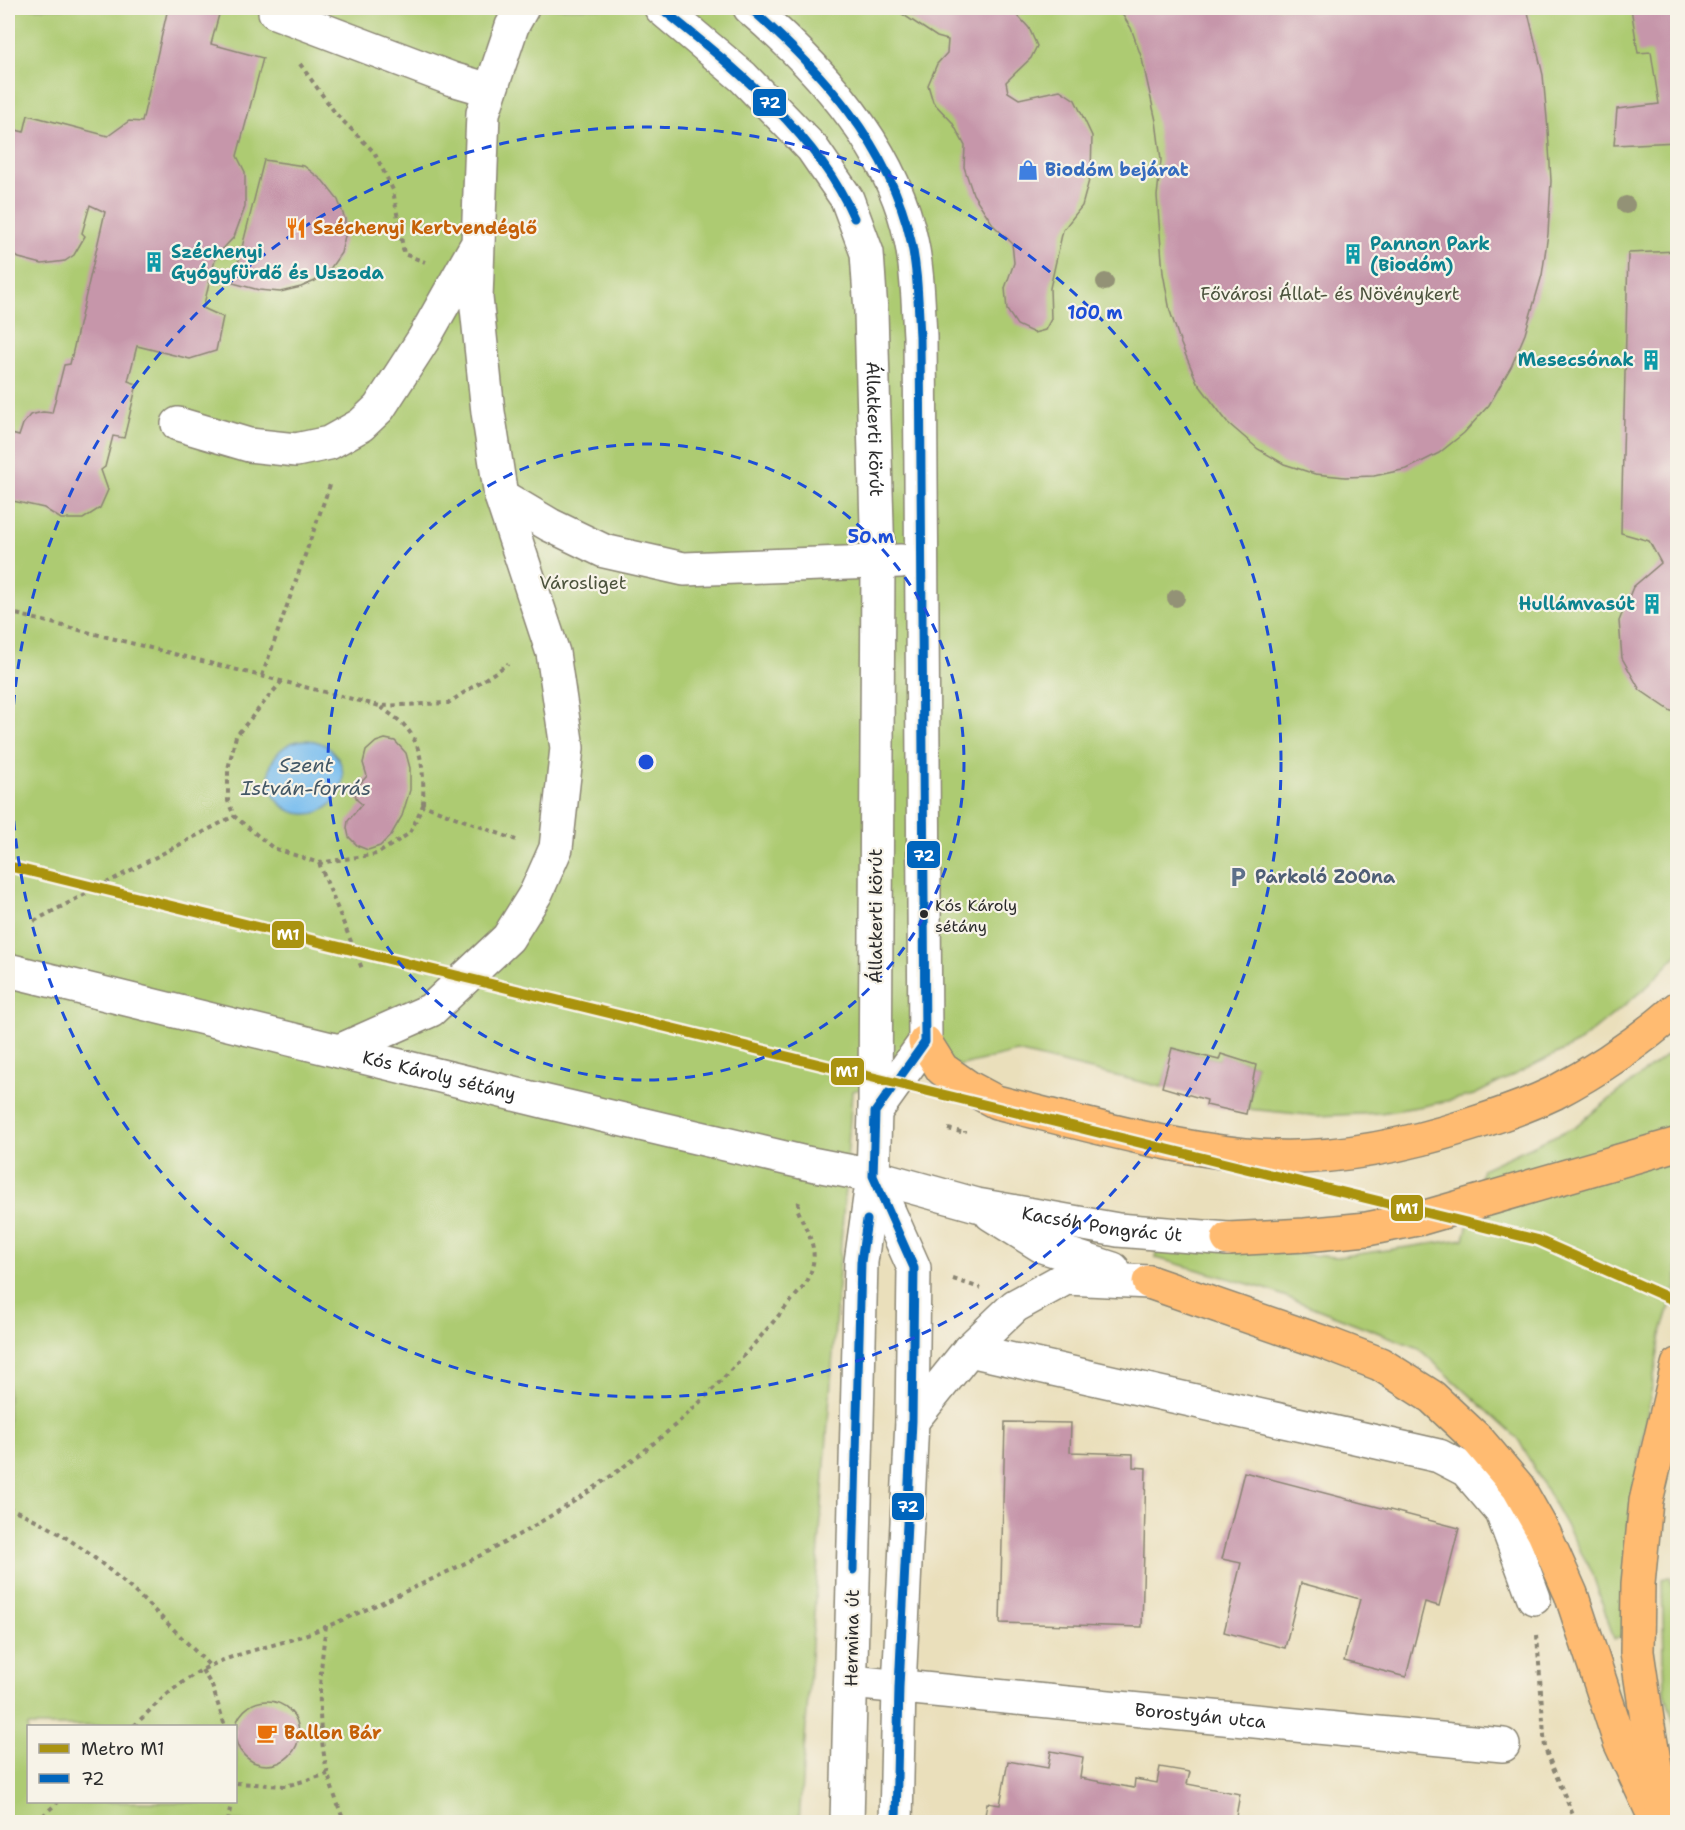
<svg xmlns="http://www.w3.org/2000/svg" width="1685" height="1830" viewBox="0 0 1685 1830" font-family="'Shantell Sans',sans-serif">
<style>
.green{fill:#adcb72;stroke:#6c7b4e;stroke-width:1.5;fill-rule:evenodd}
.water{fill:#78bdef;stroke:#52748d;stroke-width:1.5}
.building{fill:#c696aa}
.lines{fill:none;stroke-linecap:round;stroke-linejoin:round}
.minor-casing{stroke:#8a8573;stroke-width:36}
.major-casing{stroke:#8a8573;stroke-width:36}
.path{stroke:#8a8573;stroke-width:4;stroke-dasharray:4.5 4.5;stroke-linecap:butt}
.minor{stroke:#fff;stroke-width:33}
.major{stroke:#ffbb71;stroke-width:33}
.bus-1-casing{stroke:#f7f3e8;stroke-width:14}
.bus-1{stroke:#0065bd;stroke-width:9}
.metro-1-casing{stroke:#f7f3e8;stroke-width:15}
.metro-1{stroke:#aa9311;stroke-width:10}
.tree{fill:#939276}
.ring{fill:none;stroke:#1d4ed8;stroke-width:3;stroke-dasharray:10 8}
.bus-dot{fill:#2b2b2b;stroke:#f7f3e8;stroke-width:2}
.labels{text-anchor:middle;stroke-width:4.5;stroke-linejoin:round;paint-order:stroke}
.bus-label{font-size:16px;fill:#2b2b2b;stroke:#f7f3e8;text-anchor:start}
.shop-label{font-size:18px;font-weight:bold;fill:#366cbe;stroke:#f7f3e8;text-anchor:start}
.food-label{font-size:18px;font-weight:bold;fill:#c56008;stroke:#f7f3e8;text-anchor:start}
.culture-label{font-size:18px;font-weight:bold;fill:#0d838f;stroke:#f7f3e8;text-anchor:start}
.park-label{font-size:18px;fill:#4c533d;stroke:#f7f3e8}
.street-label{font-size:18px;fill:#2b2b2b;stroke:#f7f3e8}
.service-label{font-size:18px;font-weight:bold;fill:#4e5e75;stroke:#f7f3e8;text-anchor:start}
.water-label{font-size:20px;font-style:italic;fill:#425766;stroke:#f7f3e8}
.centre{fill:#1d4ed8;stroke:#f7f3e8;stroke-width:3}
.ring-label{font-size:18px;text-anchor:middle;font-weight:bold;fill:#1d4ed8;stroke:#f7f3e8;stroke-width:4.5;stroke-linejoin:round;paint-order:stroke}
.line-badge{stroke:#f7f3e8;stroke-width:2}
.badge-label{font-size:16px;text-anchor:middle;font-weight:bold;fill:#fff}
</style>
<rect width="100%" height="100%" fill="#f7f3e8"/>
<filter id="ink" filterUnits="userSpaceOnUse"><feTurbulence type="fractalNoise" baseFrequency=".0167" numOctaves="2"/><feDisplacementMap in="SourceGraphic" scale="12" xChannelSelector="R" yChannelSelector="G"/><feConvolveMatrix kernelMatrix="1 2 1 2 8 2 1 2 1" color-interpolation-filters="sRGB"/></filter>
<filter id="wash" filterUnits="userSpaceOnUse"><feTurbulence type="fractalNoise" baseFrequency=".008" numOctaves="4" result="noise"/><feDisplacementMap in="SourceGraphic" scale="24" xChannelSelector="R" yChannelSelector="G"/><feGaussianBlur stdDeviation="1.35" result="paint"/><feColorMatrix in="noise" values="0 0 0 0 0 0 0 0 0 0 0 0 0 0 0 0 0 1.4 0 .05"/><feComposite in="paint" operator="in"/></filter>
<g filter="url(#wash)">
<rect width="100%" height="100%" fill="#eadfbb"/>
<g class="green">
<path d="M8 8H1677L1678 954 1649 985 1578 1043 1474 1095 1424 1106 1380 1113 1318 1116 1248 1109 1256 1065 1222 1055 1219 1060 1173 1048 1162 1087 1017 1052 852 1091 799 1822H8ZM28 1726H236V1802H28Z"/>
<path d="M1677 1047V1284L1661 1335 1630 1513 1624 1637 1614 1639 1592 1572 1518 1439 1418 1348 1266 1289 1156 1258V1244L1337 1257 1464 1239 1482 1169 1574 1127Z"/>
<path d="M1670 1577 1678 1610 1677 1734 1665 1693 1662 1579Z"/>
</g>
<circle class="water" cx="306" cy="777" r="37"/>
<g id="blocks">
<g class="building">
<path d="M168 8H230L228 13 220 11 211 44 263 58 237 156 245 172V207L234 237 216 256 203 308 223 317 216 351 190 359 137 346 128 381 137 384 124 438 113 436 105 467 101 470 108 490 100 508 83 519H61L44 508 8 500V433L19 436 23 424 30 415 43 412 52 413 64 365 70 364 105 212 90 205 82 233 85 236 74 255 65 261 42 264 19 258 8 252V128L24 132 28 115 108 136 129 121 142 122Z"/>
<path d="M893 8H1011L1029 28 1037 46 1031 58 1006 82 1008 92 1019 99 1060 90 1075 100 1092 136 1091 173 1082 206 1063 230 1050 288 1051 319 1045 330 1034 333 1017 325 1007 310 1005 288 1014 263 1012 243 994 226 973 194 964 167 965 146 952 122 933 102 928 85 937 64 947 53 948 40 937 37Z"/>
<path d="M1118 8H1527L1543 75 1548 130 1551 181 1548 234 1542 275 1525 334 1511 367 1489 405 1464 433 1439 453 1407 469 1374 476 1345 477 1315 474 1284 464 1258 449 1228 423 1197 382 1181 344 1170 311 1163 273 1157 196 1161 160 1156 121 1142 59 1131 28Z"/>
<path d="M1631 8H1678V142L1614 145 1617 109 1659 104 1651 52 1638 53Z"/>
<path d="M264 160 304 166 323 181 338 200 345 219V236L341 253 330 269 315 281 301 287 280 292 259 290 233 283Z"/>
<path d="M1678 251V712L1671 711 1640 690 1622 658 1619 621 1633 587 1661 563 1649 541 1621 533 1628 253Z"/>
<path d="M385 739 395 741 406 753 410 768V790L402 816 391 835 380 846 368 850 358 846 349 837 347 828 348 821 362 804 357 800 355 794 357 787 367 776 363 763 366 751 376 742Z"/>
<path d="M1172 1048 1219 1060 1221 1054 1256 1065 1246 1114 1206 1105 1207 1100 1162 1087Z"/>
<path d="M1005 1422 1071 1423 1070 1452 1133 1454V1467L1146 1468 1142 1627 1000 1623Z"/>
<path d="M1244 1472 1459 1528 1439 1606 1425 1602 1406 1677 1344 1661 1360 1599 1301 1583 1285 1648 1224 1632 1241 1563 1222 1559Z"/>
<circle cx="267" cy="1733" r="32"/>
<path d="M1051 1751 1083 1757 1080 1778 1134 1788 1135 1779 1157 1783 1160 1767 1190 1772 1187 1784 1240 1794 1235 1822H1052L1032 1819V1822H984L987 1803 1000 1805 1008 1761 1048 1768Z"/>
</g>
</g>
</g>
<g filter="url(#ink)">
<use href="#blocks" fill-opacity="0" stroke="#8a8573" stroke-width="1.5"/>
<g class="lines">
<g class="minor-casing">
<g id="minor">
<path id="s1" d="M661 8 743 77 812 148 847 199 867 253 871 312 878 562 875 1112 873 1176 861 1262 847 1822"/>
<path d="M750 8C820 68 892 147 911 240 918 271 918 304 920 336L925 1042 875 1112"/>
<path d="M275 12 452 79 490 90"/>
<path d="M178 424 249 445 296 450 329 443 361 425 379 408 423 340 475 248"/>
<path d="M501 496 550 525 604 551 684 569 901 561"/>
<path id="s2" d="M8 970 547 1102 806 1163 873 1176 977 1205 1118 1230 1228 1239"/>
<path d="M339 1051 431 1010 508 938 536 893 556 848 567 748 553 653 501 496 488 412 476 298 483 113 512 26 522 8"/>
<path d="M873 1176 914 1268 912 1421 899 1687 896 1822"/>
<path d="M991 1214 1042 1246 1113 1269"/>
<path d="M969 1350 1439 1456 1466 1470 1502 1512 1534 1598"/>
<path d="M912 1421 969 1350 1015 1306 1066 1278 1149 1282"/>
<path id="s3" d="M851 1682 1503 1745"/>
</g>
</g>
<g class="major-casing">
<g id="major">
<path d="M925 1042 942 1069 968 1087 996 1102C1078 1122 1161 1146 1245 1155 1321 1163 1398 1148 1469 1125 1498 1116 1527 1106 1554 1093 1598 1070 1640 1041 1678 1008"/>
<path d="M1228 1239 1305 1235 1367 1229 1422 1218 1678 1144"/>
<path d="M1149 1282 1328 1344 1380 1364 1432 1397 1478 1440 1518 1487 1544 1533 1571 1594 1620 1742 1657 1822"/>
<path d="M1662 1806 1648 1726 1637 1652 1638 1584 1646 1501 1678 1365"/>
</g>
</g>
<g class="path">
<path d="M300 64 336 114 374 152 393 190 404 254 425 262"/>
<path d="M8 612 380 706 448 703 508 664"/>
<path d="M262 676 331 482"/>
<path d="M282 681 236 736 228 769V801L234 816 273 848 319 863 377 854 410 833 423 805 516 840"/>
<path d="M381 707C388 713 397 718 403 724 424 745 424 778 423 805"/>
<path d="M319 863 363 971"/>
<path d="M34 921 234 816"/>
<path d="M948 1129 965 1133V1131"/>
<path d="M953 1279 980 1288"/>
<path d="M8 1507C20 1513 33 1518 45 1525 108 1560 160 1616 211 1667"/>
<path d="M8 1573 10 1590 8 1599"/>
<path d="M326 1626C319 1675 316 1726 328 1774 332 1790 339 1807 344 1822"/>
<path d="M1537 1635 1545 1749 1576 1822"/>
<path d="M202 1670 212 1686 225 1726"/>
<path d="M134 1726C152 1708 170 1690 192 1676 220 1657 257 1650 290 1640 332 1626 374 1606 415 1587 521 1539 627 1476 709 1393 743 1359 774 1320 806 1284 822 1250 810 1240 797 1208L799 1202"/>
<path d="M236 1783 286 1786 328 1774"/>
<path d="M36 1822 58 1802"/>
<path d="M228 1822 231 1802"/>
</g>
<use href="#minor" class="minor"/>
<use href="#major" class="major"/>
<g class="bus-1-casing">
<g id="bus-1">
<path d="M661 8C731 65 817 133 854 218"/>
<path d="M750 8C822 72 889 144 911 241 918 272 918 304 920 336L925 1042 875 1112 873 1176 914 1268 912 1421 899 1687 896 1822"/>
<path d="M853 1570 861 1262 867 1220"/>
</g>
</g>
<use href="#bus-1" class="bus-1"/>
<g class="metro-1-casing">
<path id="metro-1" d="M8 866 1538 1240 1678 1302"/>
</g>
<use href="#metro-1" class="metro-1"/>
</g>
<g class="tree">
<circle cx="1626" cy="205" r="9"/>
<circle cx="1105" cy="282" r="9"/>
<circle cx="1176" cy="598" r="9"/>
</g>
</g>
<g class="ring">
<circle cx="646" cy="762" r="318"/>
<circle cx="646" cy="762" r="635"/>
</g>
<defs>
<g id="shop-bare" transform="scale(1.62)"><path d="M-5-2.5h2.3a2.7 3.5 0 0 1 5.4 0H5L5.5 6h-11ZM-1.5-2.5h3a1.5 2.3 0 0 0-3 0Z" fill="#3f7fe0" stroke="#f7f3e8" stroke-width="2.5" paint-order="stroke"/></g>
<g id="restaurant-bare" transform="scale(1.62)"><path d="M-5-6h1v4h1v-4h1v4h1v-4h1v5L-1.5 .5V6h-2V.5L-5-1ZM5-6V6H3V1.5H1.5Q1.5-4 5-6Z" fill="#e8710a" stroke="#f7f3e8" stroke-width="2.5" paint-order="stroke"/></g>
<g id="building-bare" transform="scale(1.62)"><path d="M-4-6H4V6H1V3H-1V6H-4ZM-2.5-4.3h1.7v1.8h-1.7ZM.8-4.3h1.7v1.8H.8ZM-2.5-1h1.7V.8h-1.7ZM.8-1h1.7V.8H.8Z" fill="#0f9aa8" stroke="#f7f3e8" stroke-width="2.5" paint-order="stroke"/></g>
<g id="parking-bare" transform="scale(1.62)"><path d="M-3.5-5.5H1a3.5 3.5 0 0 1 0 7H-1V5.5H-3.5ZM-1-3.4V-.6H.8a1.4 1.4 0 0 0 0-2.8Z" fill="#5c6f8a" stroke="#f7f3e8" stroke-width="2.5" paint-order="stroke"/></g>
<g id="cafe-bare" transform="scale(1.62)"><path d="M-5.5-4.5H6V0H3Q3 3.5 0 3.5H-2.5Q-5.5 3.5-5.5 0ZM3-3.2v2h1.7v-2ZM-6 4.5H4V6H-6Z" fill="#e8710a" stroke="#f7f3e8" stroke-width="2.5" paint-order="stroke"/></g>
</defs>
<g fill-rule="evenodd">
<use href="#shop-bare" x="1028" y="170"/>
<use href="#restaurant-bare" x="296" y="228"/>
<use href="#building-bare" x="1353" y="254"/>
<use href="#building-bare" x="154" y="262"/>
<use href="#building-bare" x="1651" y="360"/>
<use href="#building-bare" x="1652" y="604"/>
<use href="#parking-bare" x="1238" y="877"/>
<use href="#cafe-bare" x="267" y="1733"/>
</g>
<circle class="bus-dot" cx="924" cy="914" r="5"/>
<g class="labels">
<g class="bus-label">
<text x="935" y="911">Kós Károly<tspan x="935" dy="21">sétány</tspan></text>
</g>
<g class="shop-label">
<text x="1045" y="176">Biodóm bejárat</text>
</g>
<g class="food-label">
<text x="313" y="234">Széchenyi Kertvendéglő</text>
<text x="284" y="1739">Ballon Bár</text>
</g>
<g class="culture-label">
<text x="1370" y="250">Pannon Park<tspan x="1370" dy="21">(Biodóm)</tspan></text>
<text x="171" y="258">Széchenyi<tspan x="171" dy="21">Gyógyfürdő és Uszoda</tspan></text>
<text x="1634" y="366" text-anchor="end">Mesecsónak</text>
<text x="1635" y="610" text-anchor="end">Hullámvasút</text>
</g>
<g class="park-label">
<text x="1330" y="300">Fővárosi Állat- és Növénykert</text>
<text x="583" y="589">Városliget</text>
</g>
<g class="street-label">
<text dy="6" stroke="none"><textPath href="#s1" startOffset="502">Állatkerti körút</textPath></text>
<text transform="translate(876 916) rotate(-90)" y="6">Állatkerti körút</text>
<text dy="6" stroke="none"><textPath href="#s2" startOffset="444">Kós Károly sétány</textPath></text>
<text dy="6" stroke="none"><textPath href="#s2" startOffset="1124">Kacsóh Pongrác út</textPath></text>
<text transform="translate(852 1638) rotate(-89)" y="6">Hermina út</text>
<text dy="6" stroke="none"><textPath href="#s3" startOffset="351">Borostyán utca</textPath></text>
</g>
<g class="service-label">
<text x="1255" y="883">Parkoló ZOOna</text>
</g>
<g class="water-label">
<text x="306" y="772">Szent<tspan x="306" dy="23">István-forrás</tspan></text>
</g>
</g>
<circle cx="646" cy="762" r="9" class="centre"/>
<g class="ring-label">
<text x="1095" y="319">100 m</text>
<text x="871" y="543">50 m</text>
</g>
<g class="line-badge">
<rect x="752" y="88" width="35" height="29" rx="6" fill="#0065bd"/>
<rect x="906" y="840" width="35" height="29" rx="6" fill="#0065bd"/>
<rect x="271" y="920" width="34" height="29" rx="6" fill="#aa9311"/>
<rect x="830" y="1057" width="35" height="29" rx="6" fill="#aa9311"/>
<rect x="1390" y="1194" width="34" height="28" rx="6" fill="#aa9311"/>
<rect x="891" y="1492" width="34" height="29" rx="6" fill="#0065bd"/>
</g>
<g class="badge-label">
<text x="770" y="108">72</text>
<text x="924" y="861">72</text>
<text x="288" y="940">M1</text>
<text x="847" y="1077">M1</text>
<text x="1407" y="1214">M1</text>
<text x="908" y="1512">72</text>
</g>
<rect width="1685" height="1830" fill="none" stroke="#f7f3e8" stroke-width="30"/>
<rect x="27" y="1725" width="210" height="78" fill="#f7f3e8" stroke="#a5a39c" stroke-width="1.5"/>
<rect x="39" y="1744" width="30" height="9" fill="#aa9311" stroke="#a5a39c" stroke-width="1.5"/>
<text x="81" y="1755" font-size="18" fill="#2b2b2b">Metro M1</text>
<rect x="39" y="1774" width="30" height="9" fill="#0065bd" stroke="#a5a39c" stroke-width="1.5"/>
<text x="81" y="1785" font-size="18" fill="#2b2b2b">72</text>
</svg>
